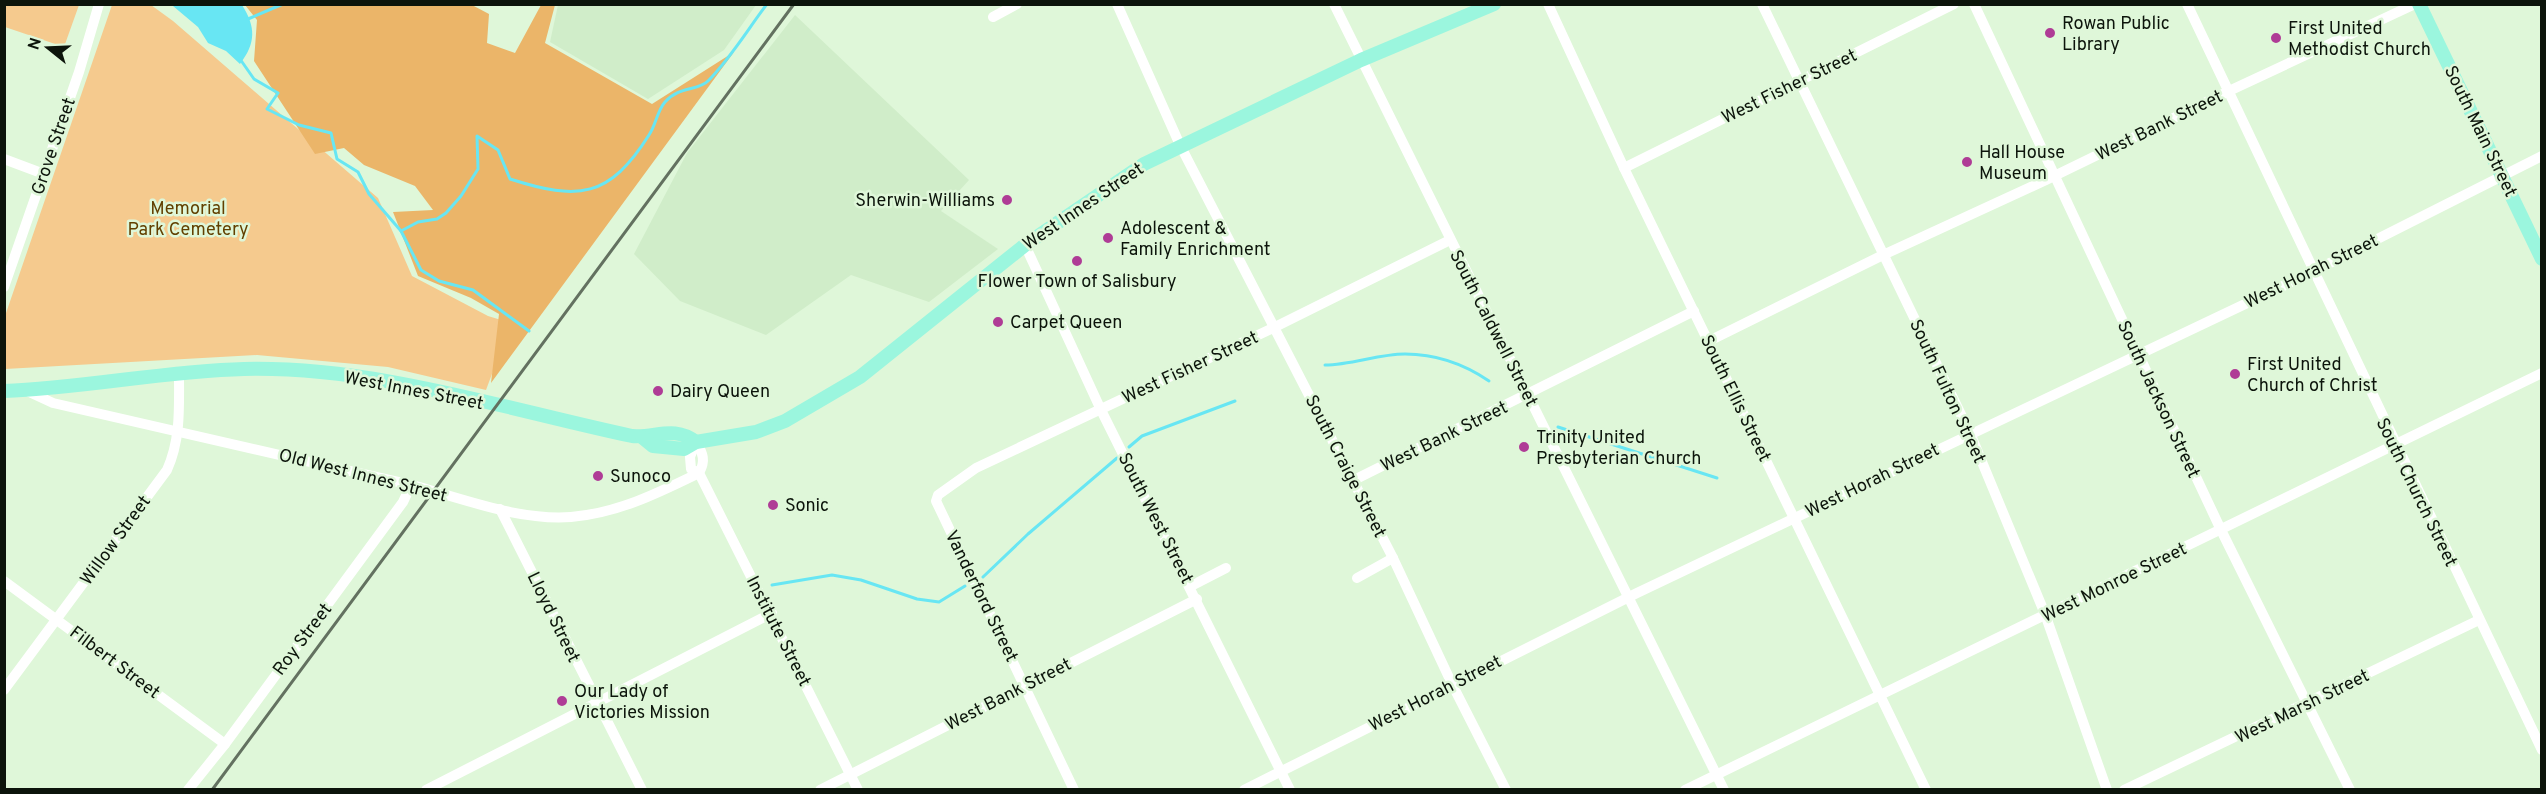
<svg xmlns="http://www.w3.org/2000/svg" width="2546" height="794" viewBox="0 0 2546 794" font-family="Overpass,sans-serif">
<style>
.built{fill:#d0edc9}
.green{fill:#f5ca8e}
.forest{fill:#ebb569}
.water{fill:#68e6f3}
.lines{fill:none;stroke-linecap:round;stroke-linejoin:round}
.stream{stroke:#68e6f3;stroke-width:3}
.minor{stroke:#fff;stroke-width:10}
.major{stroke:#9bf6de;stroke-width:14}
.rail{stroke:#637160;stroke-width:3}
.poi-dot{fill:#af3c96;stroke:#dff7d9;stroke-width:2}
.labels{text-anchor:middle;stroke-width:5;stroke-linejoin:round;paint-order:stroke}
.poi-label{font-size:18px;fill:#0c140b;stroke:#dff7d9;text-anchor:start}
.street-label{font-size:18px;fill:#0c140b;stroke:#dff7d9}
.park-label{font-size:18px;fill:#624000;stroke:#dff7d9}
</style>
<rect width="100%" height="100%" fill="#dff7d9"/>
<g class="built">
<path d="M558 5V4L756 5 724 50 648 99 550 42Z"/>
<path d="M795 15 969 180 941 211 998 249 929 302 851 275 766 335 680 301 634 254 687 153Z"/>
</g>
<g class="green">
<path d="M5 4H79V5L64 47 5 27Z"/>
<path d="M112 5H151L173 21 378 198 412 276 488 316 511 323 486 390 388 367 257 355 5 369V316Z"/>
</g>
<path class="forest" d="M245 5H472L489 14 487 43 515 53 541 5H555L545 43 652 104 734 52 491 383 499 314 471 298 418 276 393 212 433 210 415 186 364 165 344 148 315 154 254 61 257 20Z"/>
<path class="water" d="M175 4 242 5C256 27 256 43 240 64L226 51 208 43 198 27 173 6Z"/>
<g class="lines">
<g class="stream">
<path d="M248 19 283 4"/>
<path d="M240 59 254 79 278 93 267 109 299 125 331 133 337 159 358 172 369 194 401 231 421 270 439 281 473 290 529 331"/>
<path d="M401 231 418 222 437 219 446 213 461 196 478 169 477 136 498 150 510 179C579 201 609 198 649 135 656 125 657 111 665 102 679 86 698 91 708 81 730 59 748 29 767 4"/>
<path d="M1325 365C1352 365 1378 354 1405 354 1435 354 1464 364 1489 381"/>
<path d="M1558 427 1717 478"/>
<path d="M1129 447 1142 436 1235 401"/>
<path d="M983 577 1028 534 1117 458"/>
<path d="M772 585 832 575 861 580 917 599 939 602 965 586"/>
</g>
<g class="minor">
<path d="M1117 4 1180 145 1393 558 1452 684 1506 790"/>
<path d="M1334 4 1724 790"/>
<path d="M1548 4 1624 168 1926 790"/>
<path d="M1762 4 1970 433 2045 614 2107 790"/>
<path d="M1974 4 2221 530 2350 790"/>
<path d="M2187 4 2542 750"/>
<path d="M993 17 1017 4"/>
<path d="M4 159 44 174"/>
<path d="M1624 168 1954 4"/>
<path d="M1025 245 1101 410 1290 790"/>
<path d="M4 287 79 72 99 4"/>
<path d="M1709 341 1883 255 2046 180 2229 91 2415 4"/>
<path d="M25 390 53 403C171 431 289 457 407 484 460 497 516 521 571 517 618 513 658 493 699 473"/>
<path d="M696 442 690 457 691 469 699 473 858 790"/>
<path d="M696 442C703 453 706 461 699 473"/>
<path d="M1354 480 1694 311"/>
<path d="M500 509 642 790"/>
<path d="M1357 578 1393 558"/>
<path d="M4 581 225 744"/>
<path d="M1191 586 1226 568"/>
<path d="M4 690 167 470C181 439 179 407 179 373"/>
<path d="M188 790 225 744 403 502 411 485"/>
<path d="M426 790 772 613"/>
<path d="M820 790 1197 599"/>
<path d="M1074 790 936 501 938 495 976 468 1273 328 1450 240"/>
<path d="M1244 790 1637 593 2304 276 2542 156"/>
<path d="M1685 790 2542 373"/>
<path d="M2124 790 2479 620"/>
</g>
<g class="major">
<path d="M2419 4 2542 259"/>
<path d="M4 391C85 388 164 371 244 369 375 366 505 409 632 436 656 438 674 425 696 442"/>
<path d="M642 437 653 446 684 449 696 442 756 432 785 421 860 377 1025 245 1144 164 1361 60 1494 4"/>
</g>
<path class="rail" d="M212 790 794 4"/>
</g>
<g class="poi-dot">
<circle cx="2050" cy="33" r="6"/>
<circle cx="2276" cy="38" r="6"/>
<circle cx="1967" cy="162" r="6"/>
<circle cx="1007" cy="200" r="6"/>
<circle cx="1108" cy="238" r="6"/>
<circle cx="1077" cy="261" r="6"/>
<circle cx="998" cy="322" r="6"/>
<circle cx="2235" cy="374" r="6"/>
<circle cx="658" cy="391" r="6"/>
<circle cx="1524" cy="447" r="6"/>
<circle cx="598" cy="476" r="6"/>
<circle cx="773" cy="505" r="6"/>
<circle cx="562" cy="701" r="6"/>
</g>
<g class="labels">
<g class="poi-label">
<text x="2062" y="29">Rowan Public<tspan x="2062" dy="21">Library</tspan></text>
<text x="2288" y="34">First United<tspan x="2288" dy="21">Methodist Church</tspan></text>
<text x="1979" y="158">Hall House<tspan x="1979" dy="21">Museum</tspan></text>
<text x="995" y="206" text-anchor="end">Sherwin-Williams</text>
<text x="1120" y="234">Adolescent &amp;<tspan x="1120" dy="21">Family Enrichment</tspan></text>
<text x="1077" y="287" text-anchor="middle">Flower Town of Salisbury</text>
<text x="1010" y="328">Carpet Queen</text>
<text x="2247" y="370">First United<tspan x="2247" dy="21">Church of Christ</tspan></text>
<text x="670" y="397">Dairy Queen</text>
<text x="1536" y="443">Trinity United<tspan x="1536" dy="21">Presbyterian Church</tspan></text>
<text x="610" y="482">Sunoco</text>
<text x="785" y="511">Sonic</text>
<text x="574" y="697">Our Lady of<tspan x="574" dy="21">Victories Mission</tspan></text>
</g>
<g class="street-label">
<text transform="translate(1789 86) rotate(-26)" y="6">West Fisher Street</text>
<text transform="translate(2159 125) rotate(-26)" y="6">West Bank Street</text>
<text transform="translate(2481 131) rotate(64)" y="6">South Main Street</text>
<text transform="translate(53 146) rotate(-71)" y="6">Grove Street</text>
<text transform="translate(1083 206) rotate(-34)" y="6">West Innes Street</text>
<text transform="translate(2311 271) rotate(-26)" y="6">West Horah Street</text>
<text transform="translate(1494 328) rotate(63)" y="6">South Caldwell Street</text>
<text transform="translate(1190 367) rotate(-25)" y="6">West Fisher Street</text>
<text transform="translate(414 390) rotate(11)" y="6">West Innes Street</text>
<text transform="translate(1948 391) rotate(65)" y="6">South Fulton Street</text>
<text transform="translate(1736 398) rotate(64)" y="6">South Ellis Street</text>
<text transform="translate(2159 399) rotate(65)" y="6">South Jackson Street</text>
<text transform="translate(1444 436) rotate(-26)" y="6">West Bank Street</text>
<text transform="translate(1346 466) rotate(63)" y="6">South Craige Street</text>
<text transform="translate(363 475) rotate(14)" y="6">Old West Innes Street</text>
<text transform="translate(1872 480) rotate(-26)" y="6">West Horah Street</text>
<text transform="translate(2417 492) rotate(64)" y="6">South Church Street</text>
<text transform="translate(1156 518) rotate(63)" y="6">South West Street</text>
<text transform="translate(115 540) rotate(-54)" y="6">Willow Street</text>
<text transform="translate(2114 582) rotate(-26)" y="6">West Monroe Street</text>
<text transform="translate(982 596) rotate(64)" y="6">Vanderford Street</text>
<text transform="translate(554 617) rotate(64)" y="6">Lloyd Street</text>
<text transform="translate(779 631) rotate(63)" y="6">Institute Street</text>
<text transform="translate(302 639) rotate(-53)" y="6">Roy Street</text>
<text transform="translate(115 662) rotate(37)" y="6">Filbert Street</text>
<text transform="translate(1435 693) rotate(-27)" y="6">West Horah Street</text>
<text transform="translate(1008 694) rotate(-27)" y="6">West Bank Street</text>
<text transform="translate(2302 706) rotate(-26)" y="6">West Marsh Street</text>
</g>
<g class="park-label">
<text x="188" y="214">Memorial<tspan x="188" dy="21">Park Cemetery</tspan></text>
</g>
</g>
<rect width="2546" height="794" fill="none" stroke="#0c140b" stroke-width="12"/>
<g transform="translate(48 48) rotate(288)" stroke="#dff7d9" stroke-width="4.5" paint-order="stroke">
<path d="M0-4.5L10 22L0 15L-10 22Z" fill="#0c140b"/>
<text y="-9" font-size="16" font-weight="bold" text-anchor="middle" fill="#0c140b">N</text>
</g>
</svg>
